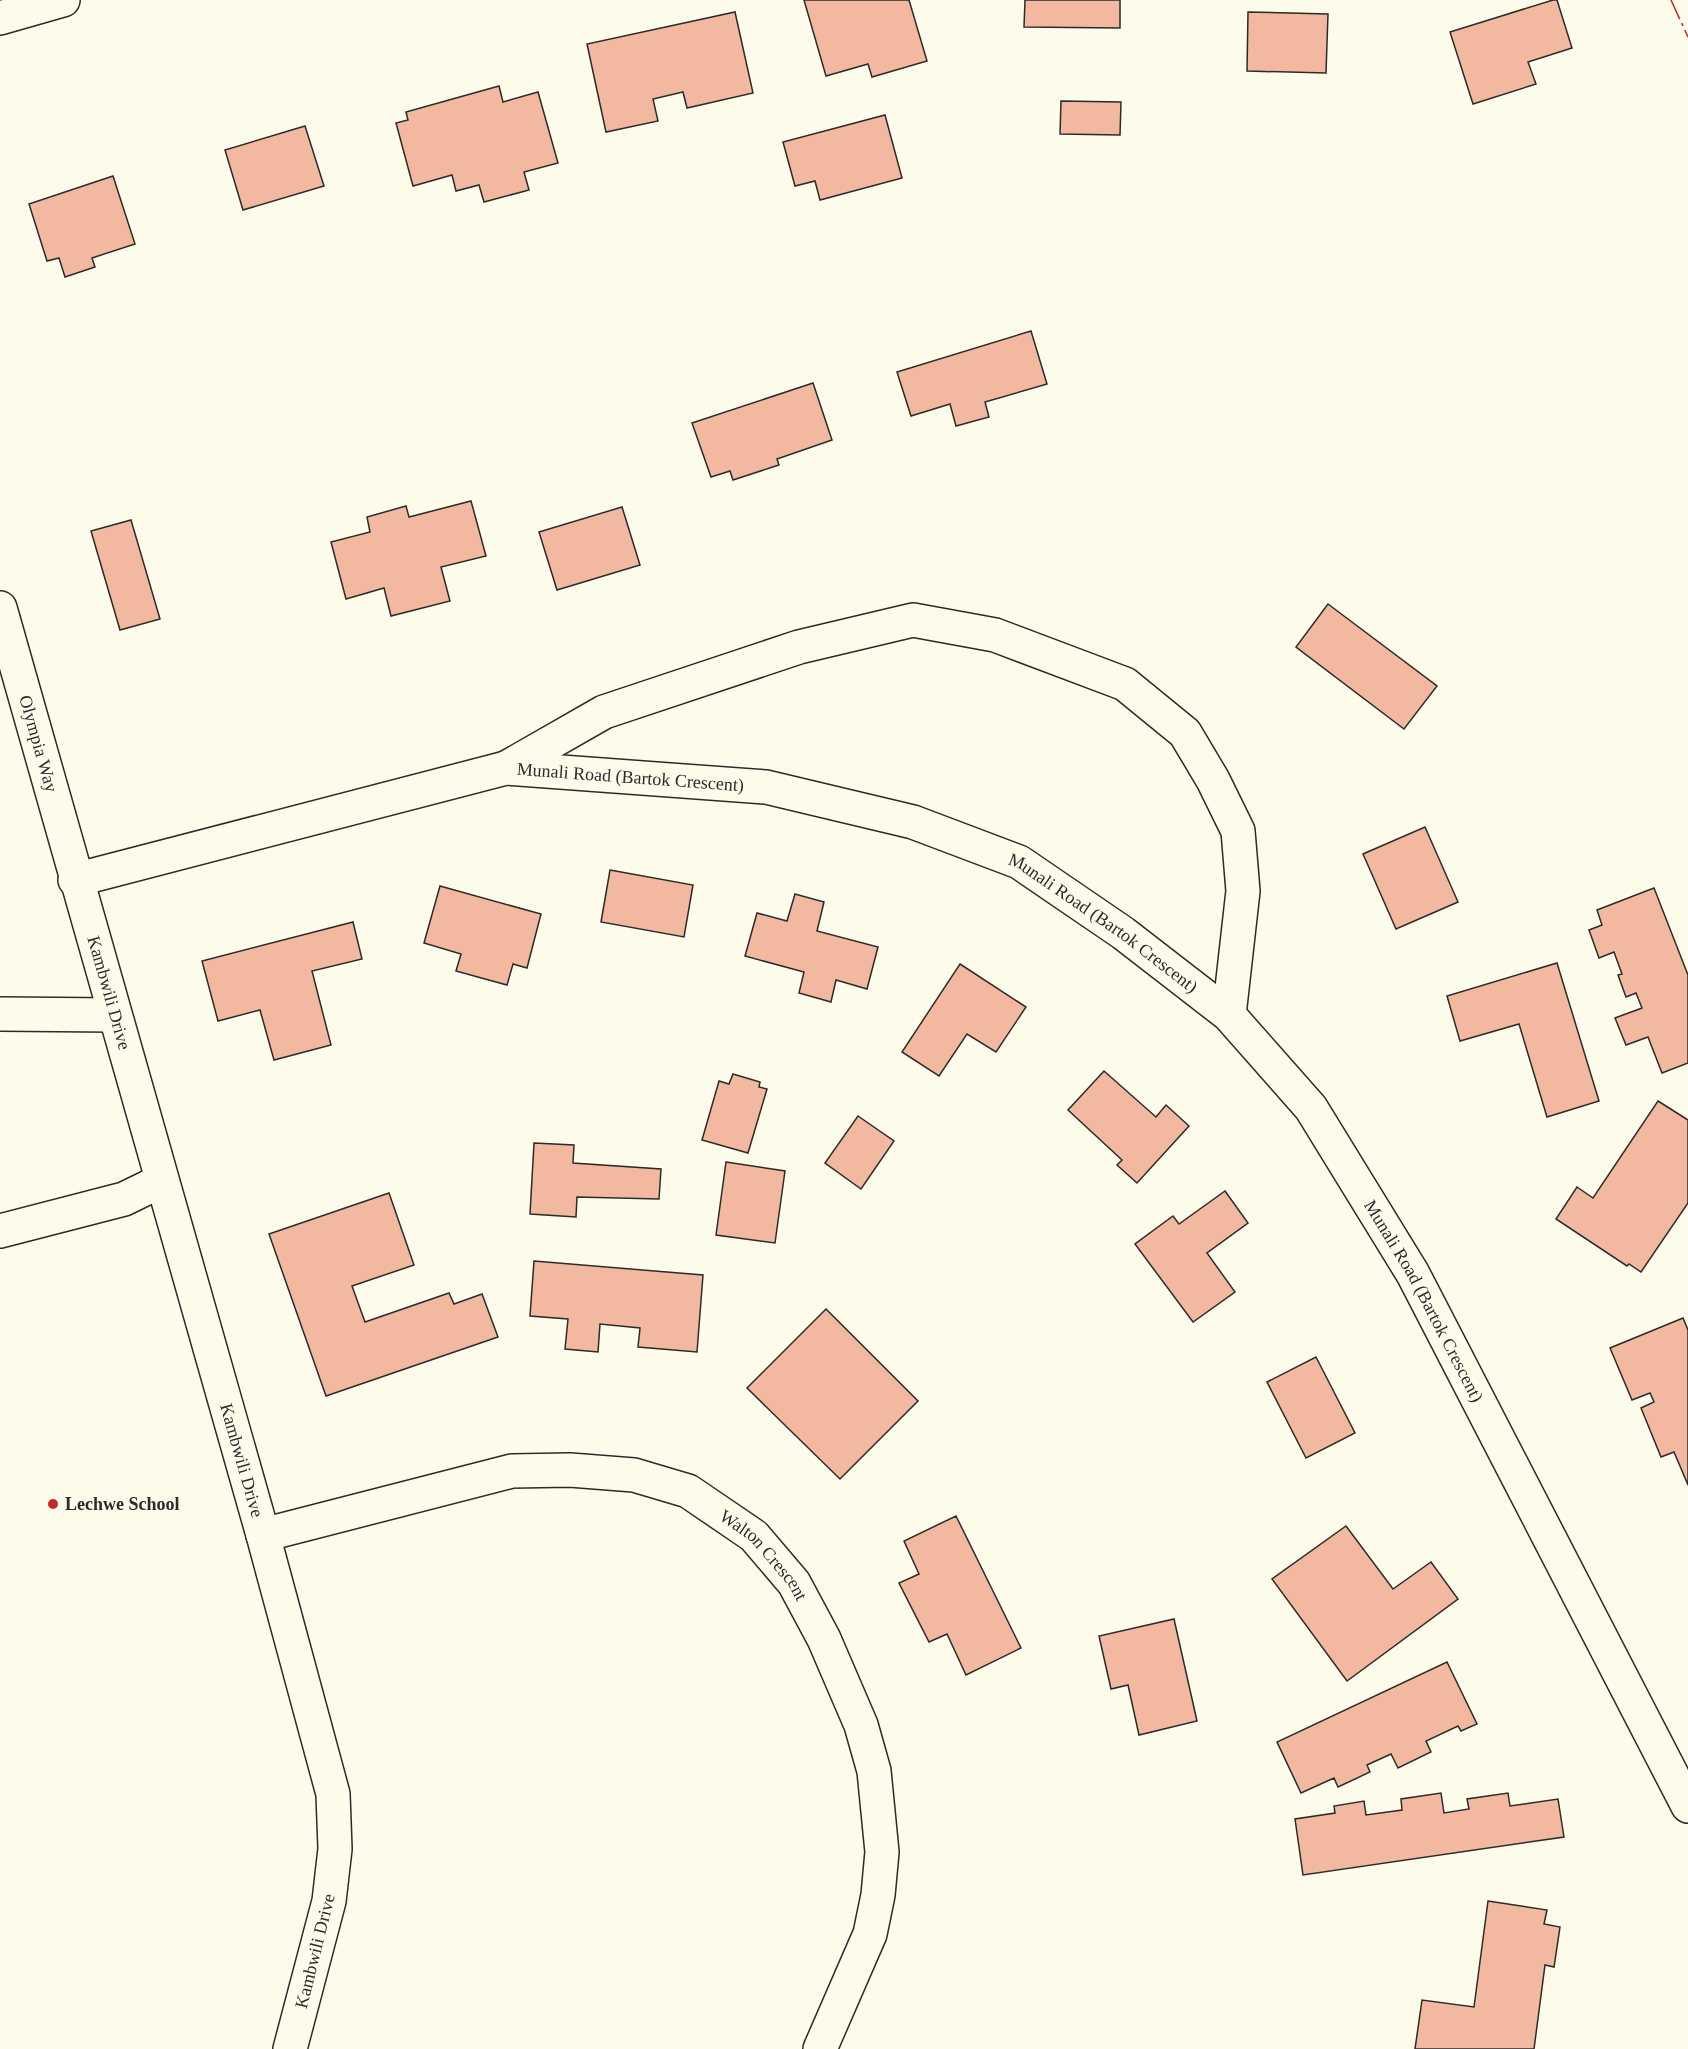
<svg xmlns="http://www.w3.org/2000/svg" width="1688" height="2049" viewBox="0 0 1688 2049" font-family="Georgia,serif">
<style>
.building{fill:#f2b8a0;stroke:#2b2b2b;stroke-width:1.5}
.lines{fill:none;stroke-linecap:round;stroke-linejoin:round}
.minor-casing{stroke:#2b2b2b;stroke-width:36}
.minor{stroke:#fdfbea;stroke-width:33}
.power{stroke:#c62828;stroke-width:1.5;stroke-dasharray:21 4.5 3 4.5;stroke-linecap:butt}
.poi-dot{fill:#c62828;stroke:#fdfbea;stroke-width:2}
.labels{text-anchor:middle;stroke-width:4.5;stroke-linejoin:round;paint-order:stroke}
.street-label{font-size:18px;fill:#2b2b2b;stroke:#fdfbea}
.poi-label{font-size:18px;font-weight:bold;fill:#2b2b2b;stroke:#fdfbea;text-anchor:start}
</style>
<rect width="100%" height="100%" fill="#fdfbea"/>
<g class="building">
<path d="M804 0H909L927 61 872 77 868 64 826 76Z"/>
<path d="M1025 0H1120V28L1024 27Z"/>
<path d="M1553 0H1557L1572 48 1528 62 1536 84 1473 104 1450 32Z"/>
<path d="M735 12 753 93 687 108 683 92 653 99 658 121 606 132 587 44Z"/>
<path d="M1248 12 1328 14 1326 73 1247 71Z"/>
<path d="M499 86 503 102 538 92 558 163 524 172 529 190 484 202 479 185 456 191 452 175 413 186 396 123 408 120 406 112Z"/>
<path d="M1061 101 1121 102 1120 135 1060 134Z"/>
<path d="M885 115 902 178 820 200 815 181 795 186 783 142Z"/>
<path d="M305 126 324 186 243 210 225 150Z"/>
<path d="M113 176 135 244 92 258 95 267 65 277 59 258 47 261 29 204Z"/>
<path d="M1031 331 1047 384 985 402 989 417 956 426 950 404 911 416 897 372Z"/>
<path d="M813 383 832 440 777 459 779 465 733 480 730 471 711 477 692 423Z"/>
<path d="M471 501 486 556 441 567 450 601 391 616 384 588 346 599 331 542 370 532 367 517 406 506 409 517Z"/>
<path d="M622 507 640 565 557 590 539 532Z"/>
<path d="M131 520 160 619 120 630 91 531Z"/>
<path d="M1328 604 1437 686 1404 729 1296 647Z"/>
<path d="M1425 827 1458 902 1396 929 1363 854Z"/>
<path d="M610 870 693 885 684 937 601 922Z"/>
<path d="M440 886 541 914 527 968 513 964 507 985 456 971 461 954 424 943Z"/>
<path d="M1654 888 1688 975V1063L1662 1073 1648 1037 1626 1045 1615 1018 1642 1008 1636 993 1626 997 1618 975 1622 974 1614 952 1599 958 1589 930 1602 925 1597 910Z"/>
<path d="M795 894 824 902 817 931 878 947 867 989 836 980 831 1002 799 993 804 972 745 956 757 913 787 921Z"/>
<path d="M353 922 362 959 312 971 331 1045 274 1060 260 1010 218 1021 202 961Z"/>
<path d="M1557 963 1599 1101 1547 1117 1519 1024 1460 1041 1447 996Z"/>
<path d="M960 964 1026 1007 996 1052 967 1034 939 1076 902 1052Z"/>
<path d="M1104 1071 1156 1117 1166 1105 1189 1126 1137 1183 1117 1165 1122 1160 1068 1110Z"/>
<path d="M733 1074 760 1082 759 1087 767 1089 748 1153 702 1140 719 1081 729 1084Z"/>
<path d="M1658 1101 1688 1120V1203L1641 1272 1629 1264 1627 1266 1556 1219 1577 1187 1593 1198Z"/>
<path d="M858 1116 894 1141 861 1189 825 1163Z"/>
<path d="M534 1143 574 1145 573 1163 661 1169 659 1199 577 1197 576 1217 530 1214Z"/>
<path d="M726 1162 785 1171 775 1243 716 1235Z"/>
<path d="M1225 1191 1248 1223 1207 1253 1235 1292 1193 1322 1135 1244 1173 1216 1179 1224Z"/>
<path d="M389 1193 414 1265 352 1286 365 1322 449 1293 454 1304 482 1294 498 1337 326 1396 269 1234Z"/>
<path d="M534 1261 703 1275 697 1352 638 1347 640 1328 600 1324 598 1352 565 1349 568 1319 530 1316Z"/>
<path d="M826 1309 918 1401 840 1479 747 1388Z"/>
<path d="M1683 1318 1688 1330V1485L1674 1452 1661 1457 1641 1408 1654 1402 1650 1393 1632 1400 1610 1348Z"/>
<path d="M1316 1357 1355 1433 1306 1458 1267 1382Z"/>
<path d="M956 1516 1021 1648 966 1675 947 1634 929 1642 899 1583 919 1574 904 1541Z"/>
<path d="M1346 1526 1393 1589 1431 1562 1458 1599 1347 1681 1272 1579Z"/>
<path d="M1174 1619 1197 1721 1139 1735 1128 1685 1111 1689 1099 1636Z"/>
<path d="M1447 1662 1477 1724 1461 1731 1458 1726 1426 1741 1431 1752 1398 1768 1391 1754 1367 1765 1370 1772 1338 1787 1334 1778 1301 1793 1277 1742Z"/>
<path d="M1441 1793 1444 1813 1469 1809 1467 1799 1508 1793 1510 1806 1558 1799 1564 1837 1303 1875 1295 1819 1335 1813 1334 1806 1364 1801 1366 1815 1402 1810 1401 1799Z"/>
<path d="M1488 1901 1547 1910 1544 1924 1560 1927 1554 1967 1545 1965 1534 2049H1415L1422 2000 1474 2007Z"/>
</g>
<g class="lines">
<g class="minor-casing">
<g id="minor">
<path d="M0 18 63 0"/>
<path id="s1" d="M0 608 263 1535 333 1794 335 1849 329 1901 290 2049"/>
<path d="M506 768 604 712 799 647 913 620 995 635 1125 684 1185 733 1213 780 1238 831 1243 891 1229 1015"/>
<path id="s2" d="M75 880 506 768 766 787 913 822 1019 862 1123 933 1229 1015 1311 1108 1413 1274 1688 1806"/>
<path d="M0 1014 114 1015"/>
<path d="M0 1231 124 1199 161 1181"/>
<path id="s3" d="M263 1535 512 1471 570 1470 634 1475 688 1491 754 1536 794 1583 824 1639 861 1725 874 1771 882 1852 878 1895 870 1934 820 2049"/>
</g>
</g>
<use href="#minor" class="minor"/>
<path class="power" d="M1671 0 1688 37"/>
</g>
<circle class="poi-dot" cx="53" cy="1504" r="6"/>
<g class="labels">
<g class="street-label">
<text dy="6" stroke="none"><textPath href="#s1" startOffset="141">Olympia Way</textPath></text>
<text dy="6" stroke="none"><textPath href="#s2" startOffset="570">Munali Road (Bartok Crescent)</textPath></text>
<text dy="6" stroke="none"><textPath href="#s2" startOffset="1074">Munali Road (Bartok Crescent)</textPath></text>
<text dy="6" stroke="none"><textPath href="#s1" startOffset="400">Kambwili Drive</textPath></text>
<text dy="6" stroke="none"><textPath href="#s2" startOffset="1578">Munali Road (Bartok Crescent)</textPath></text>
<text dy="6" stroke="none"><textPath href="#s1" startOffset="886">Kambwili Drive</textPath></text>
<text dy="6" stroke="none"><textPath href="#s3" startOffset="536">Walton Crescent</textPath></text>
<text transform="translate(315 1951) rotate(-76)" y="6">Kambwili Drive</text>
</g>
<g class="poi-label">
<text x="65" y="1510">Lechwe School</text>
</g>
</g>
</svg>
